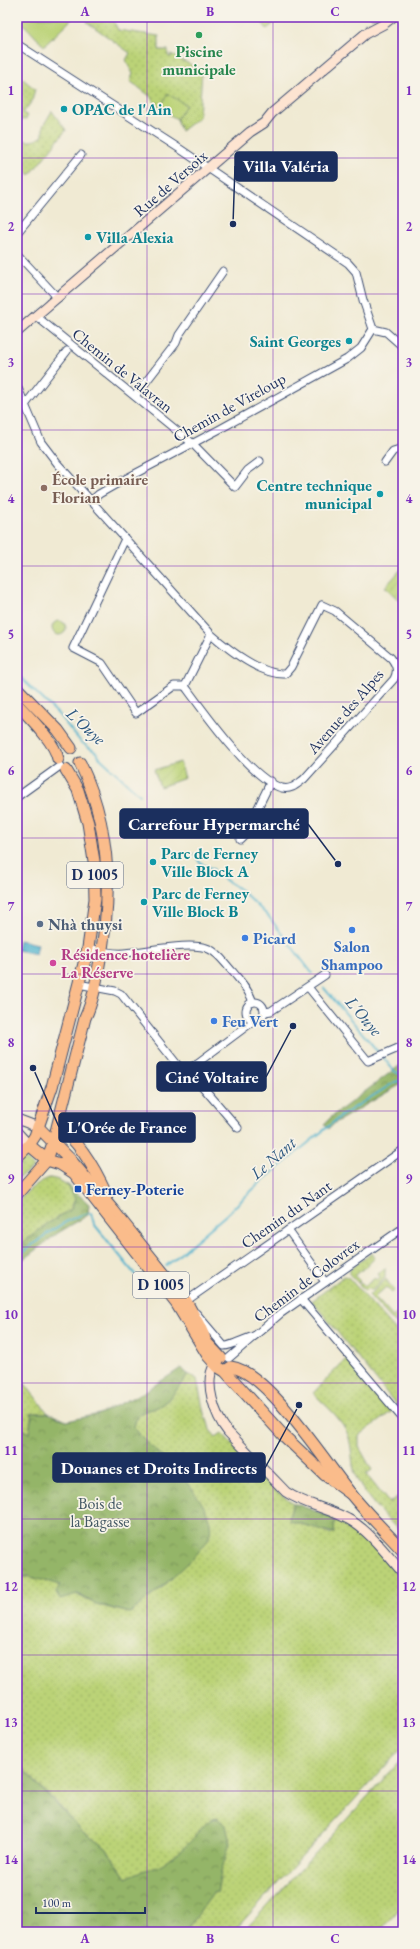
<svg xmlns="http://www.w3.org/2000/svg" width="420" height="1949" viewBox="0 0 420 1949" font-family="'EB Garamond',serif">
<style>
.grass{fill:url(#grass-dots);stroke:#6b816a;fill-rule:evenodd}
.forest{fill:url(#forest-crowns);stroke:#587263}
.park{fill:#bbd377;stroke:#6b816a}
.garden{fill:url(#garden-furrows);stroke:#6b816a}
.water{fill:#4eb2cd;stroke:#347096}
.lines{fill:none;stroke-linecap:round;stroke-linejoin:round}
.stream{stroke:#4eb2cd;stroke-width:2}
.secondary-tunnel{stroke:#c5c5bc;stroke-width:9;stroke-dasharray:9 4.5;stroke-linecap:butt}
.street-casing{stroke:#3b4b70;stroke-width:9}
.secondary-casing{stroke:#3b4b70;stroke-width:11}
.primary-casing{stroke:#3b4b70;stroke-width:13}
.street{stroke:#fff;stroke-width:7}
.secondary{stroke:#fde4d1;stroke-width:9}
.primary{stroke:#fabc8b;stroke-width:11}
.grid{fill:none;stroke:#7b2cbf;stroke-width:1;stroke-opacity:0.55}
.leisure-dot{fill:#2e9e5b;stroke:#f7f3e8;stroke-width:1.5}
.culture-dot{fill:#0f9aa8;stroke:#f7f3e8;stroke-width:1.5}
.education-dot{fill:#8d6e63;stroke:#f7f3e8;stroke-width:1.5}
.service-dot{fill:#5c6f8a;stroke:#f7f3e8;stroke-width:1.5}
.shop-dot{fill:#3f7fe0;stroke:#f7f3e8;stroke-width:1.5}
.hotel-dot{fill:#d1479c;stroke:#f7f3e8;stroke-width:1.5}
.transit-dot{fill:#1a4fb4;stroke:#f7f3e8;stroke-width:1.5}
.labels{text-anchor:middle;stroke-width:3.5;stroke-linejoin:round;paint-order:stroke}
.shield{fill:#f7f3e8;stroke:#5d6a87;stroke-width:1}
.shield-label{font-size:15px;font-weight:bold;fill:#1b2f5e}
.leisure-label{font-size:16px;font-weight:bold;fill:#27864d;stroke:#f7f3e8}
.culture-label{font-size:16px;font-weight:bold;fill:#0d838f;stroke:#f7f3e8;text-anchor:start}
.street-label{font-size:16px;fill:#1b2f5e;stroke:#f7f3e8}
.education-label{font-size:16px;font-weight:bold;fill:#785e54;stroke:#f7f3e8;text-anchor:start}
.service-label{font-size:16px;font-weight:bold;fill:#4e5e75;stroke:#f7f3e8;text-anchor:start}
.shop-label{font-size:16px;font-weight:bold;fill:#366cbe;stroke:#f7f3e8;text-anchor:start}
.hotel-label{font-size:16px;font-weight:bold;fill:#b23c85;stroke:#f7f3e8;text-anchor:start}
.transit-label{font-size:16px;font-weight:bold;fill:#164399;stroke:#f7f3e8;text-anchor:start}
.park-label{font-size:16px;fill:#435864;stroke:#f7f3e8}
.water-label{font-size:17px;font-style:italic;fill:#2a567f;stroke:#f7f3e8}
.leader{fill:none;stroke:#1b2f5e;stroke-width:1.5}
.callout-dot{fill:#1b2f5e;stroke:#f7f3e8;stroke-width:1.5}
.callout{fill:#1b2f5e;stroke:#1b2f5e;stroke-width:1.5}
.callout-label{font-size:17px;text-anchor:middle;font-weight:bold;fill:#fff}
.neatline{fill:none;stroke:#7b2cbf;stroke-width:1.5}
.grid-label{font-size:13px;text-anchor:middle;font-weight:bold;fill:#7b2cbf}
</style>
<defs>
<pattern id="grass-dots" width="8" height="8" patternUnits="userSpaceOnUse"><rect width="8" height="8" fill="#bbd377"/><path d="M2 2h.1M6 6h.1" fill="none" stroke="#a0b569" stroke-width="1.8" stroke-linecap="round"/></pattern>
<pattern id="forest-crowns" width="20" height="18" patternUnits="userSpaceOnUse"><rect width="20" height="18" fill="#94b568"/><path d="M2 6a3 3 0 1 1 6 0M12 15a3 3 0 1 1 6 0" fill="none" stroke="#789459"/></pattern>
<pattern id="garden-furrows" width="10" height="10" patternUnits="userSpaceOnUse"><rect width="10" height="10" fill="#bbd377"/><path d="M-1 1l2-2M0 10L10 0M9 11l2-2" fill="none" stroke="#a0b569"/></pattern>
</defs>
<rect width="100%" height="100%" fill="#f7f3e8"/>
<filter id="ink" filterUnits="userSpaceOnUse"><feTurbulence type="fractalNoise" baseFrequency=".025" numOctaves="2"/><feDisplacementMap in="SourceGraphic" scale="8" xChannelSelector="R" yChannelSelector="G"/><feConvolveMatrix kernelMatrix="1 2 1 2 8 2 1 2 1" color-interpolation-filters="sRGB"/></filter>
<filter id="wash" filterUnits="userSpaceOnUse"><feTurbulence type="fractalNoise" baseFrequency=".012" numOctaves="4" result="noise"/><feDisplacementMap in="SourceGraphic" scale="16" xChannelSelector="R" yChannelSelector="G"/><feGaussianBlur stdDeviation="0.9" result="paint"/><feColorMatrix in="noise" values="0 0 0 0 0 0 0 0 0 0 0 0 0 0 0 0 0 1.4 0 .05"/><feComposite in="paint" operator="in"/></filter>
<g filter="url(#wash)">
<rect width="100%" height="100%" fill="#f0ead3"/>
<g class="grass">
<path d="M92 17H114V22L118 30 159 36V50H168V56L171 57V54L202 71 199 117 181 131 177 119 185 105 168 94 159 109 150 96 130 81 133 74 126 60 130 53 87 22Z"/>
<path d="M18 75 35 89 32 101 23 113 28 116 26 119 19 121 17 125Z"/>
<path d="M52 111 66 130 30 175 17 162V137C27 143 34 142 43 136V126Z"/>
<path d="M23 1156 34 1167 17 1179V1165Z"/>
<path d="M50 1178C64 1180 70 1186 75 1199L71 1209 47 1224 17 1247C17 1235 14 1218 17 1206 19 1196 40 1180 50 1178Z"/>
<path d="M372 1253 375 1258 355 1276 360 1281 358 1283 349 1274V1270Z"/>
<path d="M385 1268V1278L371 1291 368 1288 365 1291 359 1284 361 1282 365 1286 375 1278 377 1280 380 1277 378 1274Z"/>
<path d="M344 1276 348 1277 403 1339V1413L312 1301Z"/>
<path d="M386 1279 394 1291 392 1293 386 1287 375 1297 393 1317 403 1307V1318L396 1324 369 1295Z"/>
<path d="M346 1359 392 1411 359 1436V1447L372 1470 366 1474 389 1503 397 1497 403 1503V1535C389 1520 368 1501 359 1483 351 1469 353 1454 349 1438 344 1420 326 1406 313 1393Z"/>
<path d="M17 1374 48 1413H32L29 1433 17 1425Z"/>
<path d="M188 1374 197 1379 205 1418H207L210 1430 216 1437 222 1433 273 1488 293 1503 289 1517 293 1522 319 1528 331 1534 335 1522 332 1517C362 1529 382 1557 403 1581V1747L233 1932H17L66 1813 17 1763V1578C47 1571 71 1595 97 1604 107 1608 119 1610 130 1613L164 1586 184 1565 140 1435 134 1427C138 1406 147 1414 161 1405 173 1397 180 1385 188 1374ZM92 1839 106 1848 126 1878Z"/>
<path d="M403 1758V1905L379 1932H243Z"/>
</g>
<g class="forest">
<path d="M399 1066 403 1068V1083L335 1123 329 1129 324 1124 331 1117Z"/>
<path d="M67 1184 89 1204 88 1215 58 1233 17 1264V1247L47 1224 71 1209 75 1199Z"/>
<path d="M181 1368 188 1374C180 1385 173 1397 161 1405 147 1414 138 1406 134 1427L140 1435C160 1456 217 1503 210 1534 206 1553 146 1600 130 1613L96 1604 77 1594 60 1599 56 1592 60 1585 27 1576 17 1578V1425L29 1433 32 1413H48L67 1421 99 1414 144 1392Z"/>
<path d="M293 1503 332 1517 335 1522 334 1533 290 1521 289 1517Z"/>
<path d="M17 1763 83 1832 106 1848 126 1878C136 1873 142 1871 152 1868 164 1865 178 1853 188 1844 196 1837 205 1819 217 1818L226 1825 230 1843 221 1872 217 1893 214 1892 192 1923 182 1932H17Z"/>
</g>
<g class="park">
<path d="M17 17H74L44 46Z"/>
<path d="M263 17H281L267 29 260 20Z"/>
<path d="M168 94 186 105 177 119 159 109Z"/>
<circle cx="59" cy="628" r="7"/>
</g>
<g class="garden">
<path d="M403 567V604L385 587Z"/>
<path d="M180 762 185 778 160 787 154 770Z"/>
</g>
<path class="water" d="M19 940 38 944 36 954 17 950Z"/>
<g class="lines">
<g class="stream">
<path d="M17 674 58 714 81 742 97 753 99 757 140 795"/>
<path d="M194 854 201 864 213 869 216 874 241 890 269 917 312 973"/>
<path d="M324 988 380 1054"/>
<path d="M383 1057 394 1071 403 1076"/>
<path d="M17 1257C35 1243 68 1215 91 1213L94 1224 137 1277 140 1278"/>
<path d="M166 1266 227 1214 263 1180 341 1116 395 1082 403 1080"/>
</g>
</g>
</g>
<g filter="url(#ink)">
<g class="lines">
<path class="secondary-tunnel" d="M365 34 378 17"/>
<g class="street-casing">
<g id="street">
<path d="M17 44 180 149 348 263 356 272 363 300 373 329 386 332 403 347"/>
<path d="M17 233 81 155"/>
<path d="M17 254 58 298"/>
<path d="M36 316 192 443 235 487 248 470 260 461"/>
<path d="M17 386 41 442 57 463 211 634C228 649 261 675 285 674L291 667 322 605 335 611 391 658C397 666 398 671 394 679L304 779C297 784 292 790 282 788 252 780 204 712 185 686L211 634"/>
<path d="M135 396 176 343 179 335 223 271"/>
<path d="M25 405 67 351"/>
<path d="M385 462 393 451 403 448"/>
<path d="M91 501 99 494 127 478 220 429 347 359 361 348 373 329"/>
<path d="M125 539 73 648 102 663 136 713 174 686H185"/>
<path d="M17 797 60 766"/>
<path d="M240 839 245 834 271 781"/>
<path d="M88 948C100 951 112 954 124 953 146 952 190 941 209 949 219 953 225 964 233 972 241 982 249 990 253 1002"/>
<path d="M78 984 115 991 121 994 184 1073 255 1020"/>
<path d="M308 987 368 1061 403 1046"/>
<circle cx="255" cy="1011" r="9"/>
<path d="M265 1012 271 1011 325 975"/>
<path d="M189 1071 238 1128"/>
<path d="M288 1230 325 1282"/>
<path d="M301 1299 403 1419"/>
<path d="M188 1304 186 1301 189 1299 403 1150"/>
<path d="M196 1313 224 1346C229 1347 249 1337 256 1335"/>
<path d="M229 1358 280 1314 403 1228"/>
</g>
</g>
<g class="secondary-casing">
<g id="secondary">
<path d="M17 332 250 132 264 123 272 113 365 34 384 24 393 17"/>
<path d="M17 1119 38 1127"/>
<path d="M17 1132 29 1145"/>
<path d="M215 1364C203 1382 215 1416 228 1432L286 1492C305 1505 328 1508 348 1519 368 1529 388 1556 403 1573"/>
</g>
</g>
<g class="primary-casing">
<g id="primary">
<path d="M17 688 58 730 71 748"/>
<path d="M17 704C29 717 55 742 58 759"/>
<path d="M38 1127 69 1158 113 1210 186 1301 199 1325 207 1343 221 1358"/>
<path d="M58 1127C79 1140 97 1173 107 1195"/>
<path d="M29 1145 47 1160 60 1164 74 1173 176 1303 208 1356 218 1367 225 1371 283 1435 325 1475 351 1494"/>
<path d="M17 1157 29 1145 35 1136 52 1087 88 948 95 899 94 861 88 823 78 790 66 770"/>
<path d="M17 1194 47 1160 53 1143 85 1018C93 1001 96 983 99 965 113 896 111 827 80 763"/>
<path d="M225 1371 231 1367C267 1371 328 1466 351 1494 367 1514 386 1532 403 1551"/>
</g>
</g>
<use href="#street" class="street"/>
<use href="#secondary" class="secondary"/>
<use href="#primary" class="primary"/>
</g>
</g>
<path class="grid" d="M147 17V1932M273 17V1932M17 158H403M17 294H403M17 430H403M17 566H403M17 702H403M17 838H403M17 974H403M17 1111H403M17 1247H403M17 1383H403M17 1519H403M17 1655H403M17 1791H403"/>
<circle class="leisure-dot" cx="199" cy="35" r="4"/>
<g class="culture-dot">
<circle cx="64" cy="109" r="4"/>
<circle cx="88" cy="237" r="4"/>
<circle cx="349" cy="341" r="4"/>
<circle cx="380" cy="494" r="4"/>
<circle cx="153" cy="862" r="4"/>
<circle cx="144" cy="902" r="4"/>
</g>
<circle class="education-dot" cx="44" cy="488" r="4"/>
<circle class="service-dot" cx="40" cy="924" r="4"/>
<g class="shop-dot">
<circle cx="352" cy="930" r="4"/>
<circle cx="245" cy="938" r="4"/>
<circle cx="214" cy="1021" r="4"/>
</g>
<circle class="hotel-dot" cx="53" cy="963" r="4"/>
<rect class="transit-dot" x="74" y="1185" width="8" height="8" rx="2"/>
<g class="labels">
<g class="shield">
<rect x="67" y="862" width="56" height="26" rx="3"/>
<rect x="133" y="1272" width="56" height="26" rx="3"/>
</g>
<g class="shield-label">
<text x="95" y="880">D 1005</text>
<text x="161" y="1290">D 1005</text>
</g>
<g class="leisure-label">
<text x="199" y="57">Piscine<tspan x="199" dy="18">municipale</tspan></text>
</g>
<g class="culture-label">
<text x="72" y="115">OPAC de l'Ain</text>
<text x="96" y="243">Villa Alexia</text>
<text x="341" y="347" text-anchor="end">Saint Georges</text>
<text x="372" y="491" text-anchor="end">Centre technique<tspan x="372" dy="18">municipal</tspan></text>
<text x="161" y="859">Parc de Ferney<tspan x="161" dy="18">Ville Block A</tspan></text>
<text x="152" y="899">Parc de Ferney<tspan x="152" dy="18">Ville Block B</tspan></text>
</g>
<g class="street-label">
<text transform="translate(170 183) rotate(-41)" y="6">Rue de Versoix</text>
<text transform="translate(123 370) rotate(39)" y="6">Chemin de Valavran</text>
<text transform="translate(229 407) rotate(-29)" y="6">Chemin de Vireloup</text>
<text transform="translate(345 711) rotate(-49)" y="6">Avenue des Alpes</text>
<text transform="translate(286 1214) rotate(-35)" y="6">Chemin du Nant</text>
<text transform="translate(306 1280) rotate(-37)" y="6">Chemin de Colovrex</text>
</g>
<g class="education-label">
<text x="52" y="485">École primaire<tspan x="52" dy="18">Florian</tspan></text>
</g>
<g class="service-label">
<text x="48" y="930">Nhà thuysi</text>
</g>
<g class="shop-label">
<text x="253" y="944">Picard</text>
<text x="352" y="952" text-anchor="middle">Salon<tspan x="352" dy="18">Shampoo</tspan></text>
<text x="222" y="1027">Feu Vert</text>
</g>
<g class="hotel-label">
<text x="61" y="960">Résidence hotelière<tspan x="61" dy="18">La Réserve</tspan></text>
</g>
<g class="transit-label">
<text x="86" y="1195">Ferney-Poterie</text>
</g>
<g class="park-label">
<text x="100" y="1509">Bois de<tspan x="100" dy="18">la Bagasse</tspan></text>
</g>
<g class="water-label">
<text transform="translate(86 726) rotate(43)" y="6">L'Ouye</text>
<text transform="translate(364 1016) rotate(50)" y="6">L'Ouye</text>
<text transform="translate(273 1158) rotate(-41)" y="6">Le Nant</text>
</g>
</g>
<path class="leader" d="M233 224L235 166M338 864L308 824M293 1026L266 1077M33 1068L59 1127M299 1405L265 1468"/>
<g class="callout-dot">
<circle cx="233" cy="224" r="4"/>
<circle cx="338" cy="864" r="4"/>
<circle cx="293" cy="1026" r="4"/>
<circle cx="33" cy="1068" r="4"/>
<circle cx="299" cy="1405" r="4"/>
</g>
<g class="callout">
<rect x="235" y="152" width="102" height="29" rx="4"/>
<rect x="120" y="809" width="188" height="29" rx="4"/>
<rect x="157" y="1062" width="109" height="29" rx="4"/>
<rect x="59" y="1113" width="136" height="29" rx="4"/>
<rect x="53" y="1453" width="212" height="29" rx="4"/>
</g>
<g class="callout-label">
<text x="286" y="172">Villa Valéria</text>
<text x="214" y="830">Carrefour Hypermarché</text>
<text x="212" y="1083">Ciné Voltaire</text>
<text x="127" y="1133">L'Orée de France</text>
<text x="159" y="1474">Douanes et Droits Indirects</text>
</g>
<rect width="420" height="1949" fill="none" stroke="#f7f3e8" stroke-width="44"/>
<path d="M36 1907v6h109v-6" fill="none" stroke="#1b2f5e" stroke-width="2"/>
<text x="42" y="1907" font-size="12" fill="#1b2f5e" stroke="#f7f3e8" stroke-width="3" paint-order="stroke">100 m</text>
<rect x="22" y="22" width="376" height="1905" class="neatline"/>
<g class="grid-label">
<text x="85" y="16">A</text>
<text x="210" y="16">B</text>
<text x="335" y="16">C</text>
<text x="11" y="95">1</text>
<text x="409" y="95">1</text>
<text x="11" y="231">2</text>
<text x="409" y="231">2</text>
<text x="11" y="367">3</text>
<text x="409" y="367">3</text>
<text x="11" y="503">4</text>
<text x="409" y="503">4</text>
<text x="11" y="639">5</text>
<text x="409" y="639">5</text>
<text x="11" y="775">6</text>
<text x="409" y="775">6</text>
<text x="11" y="911">7</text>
<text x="409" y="911">7</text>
<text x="11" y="1047">8</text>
<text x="409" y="1047">8</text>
<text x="11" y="1183">9</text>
<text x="409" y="1183">9</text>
<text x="11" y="1319">10</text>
<text x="409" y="1319">10</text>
<text x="11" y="1455">11</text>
<text x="409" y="1455">11</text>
<text x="11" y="1591">12</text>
<text x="409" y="1591">12</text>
<text x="11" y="1727">13</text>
<text x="409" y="1727">13</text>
<text x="11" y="1864">14</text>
<text x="409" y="1864">14</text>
<text x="85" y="1943">A</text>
<text x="210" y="1943">B</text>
<text x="335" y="1943">C</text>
</g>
</svg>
